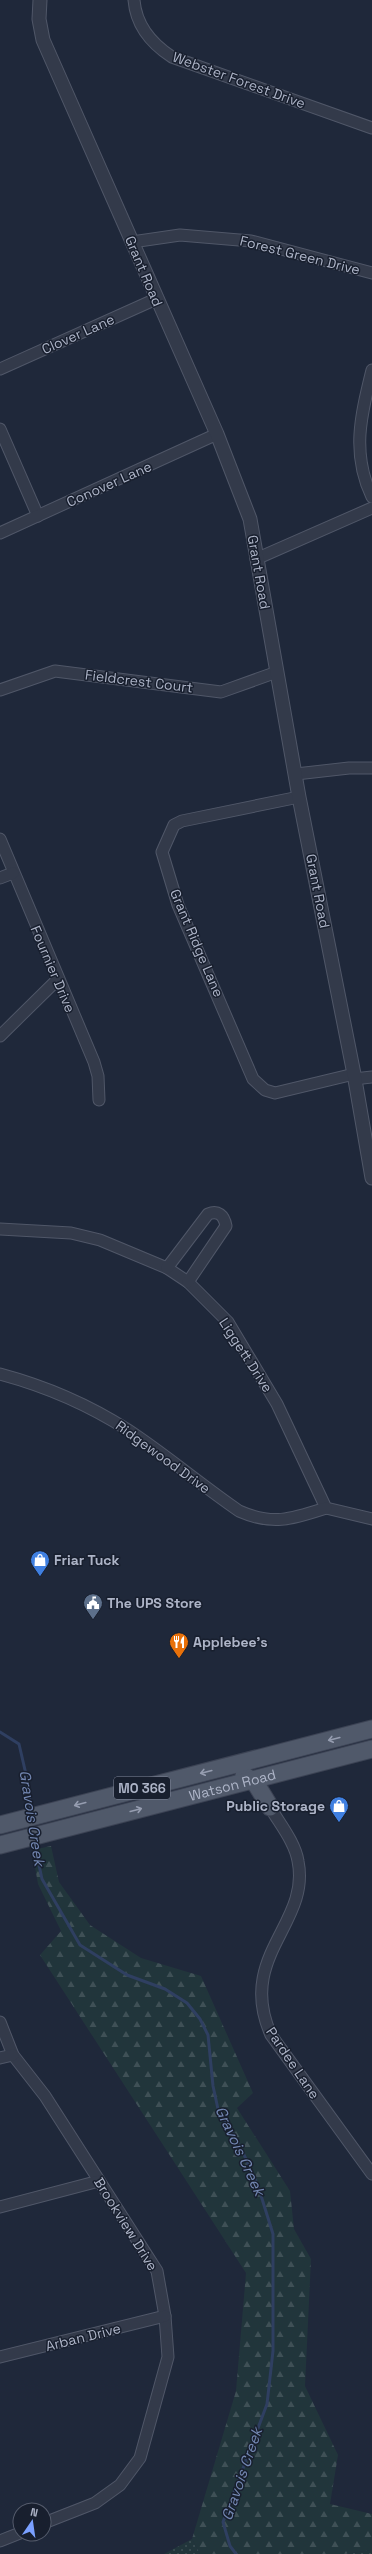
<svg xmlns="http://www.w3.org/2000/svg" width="372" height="2554" viewBox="0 0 372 2554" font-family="'Space Grotesk',sans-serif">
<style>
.forest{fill:url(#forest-firs)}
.park{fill:url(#park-dots)}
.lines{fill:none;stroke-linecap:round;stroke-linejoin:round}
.stream{stroke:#2f3f61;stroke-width:3}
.minor-casing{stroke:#505768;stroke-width:13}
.tertiary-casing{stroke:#505768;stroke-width:15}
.primary-casing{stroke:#3c4354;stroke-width:19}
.minor{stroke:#333a4a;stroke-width:11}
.tertiary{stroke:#333a4a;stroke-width:13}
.primary{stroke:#50596a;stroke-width:17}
.oneway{stroke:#969db0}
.labels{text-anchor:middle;stroke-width:3;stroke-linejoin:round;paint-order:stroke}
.shield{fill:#181f2e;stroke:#808799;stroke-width:1}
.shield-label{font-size:13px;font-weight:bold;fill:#adb4c7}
.street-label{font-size:14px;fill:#adb4c7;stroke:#181f2e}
.poi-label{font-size:14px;font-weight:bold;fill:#adb4c7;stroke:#181f2e;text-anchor:start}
.water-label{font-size:15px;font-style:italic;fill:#7387b2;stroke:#181f2e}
</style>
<defs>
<pattern id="forest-firs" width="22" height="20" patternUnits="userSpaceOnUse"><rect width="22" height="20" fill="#21353b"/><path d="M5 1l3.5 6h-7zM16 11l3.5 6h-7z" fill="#3f5056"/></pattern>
<pattern id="park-dots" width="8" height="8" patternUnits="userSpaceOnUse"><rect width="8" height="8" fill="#21353b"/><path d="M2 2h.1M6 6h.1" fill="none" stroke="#3f5056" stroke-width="1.8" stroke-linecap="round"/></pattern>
</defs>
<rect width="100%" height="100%" fill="#1f283a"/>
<path class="forest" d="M51 1846 59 1882 90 1925 141 1958 201 1976 253 2093 237 2108 290 2191 294 2229 311 2259 305 2386 338 2455 330 2504 372 2514V2550L345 2554H200L192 2539 236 2391 246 2273 40 1955 61 1931 38 1884 32 1850Z"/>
<g class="park">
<path d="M192 2539 200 2554H164Z"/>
<path d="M372 2550V2554H345Z"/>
</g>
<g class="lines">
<g class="stream">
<path d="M0 1732 19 1744 28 1783 31 1813"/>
<path d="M34 1842 42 1879 80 1945 127 1975 165 1989 187 2003 200 2019 208 2035 213 2086 218 2109 241 2148 258 2186 273 2234V2351L267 2404 223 2522 230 2546 236 2554"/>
</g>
<g class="minor-casing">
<g id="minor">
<path d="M134 0C136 25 152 44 172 57L372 128"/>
<path d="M132 242 180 235 251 241 372 273"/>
<path d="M0 369 156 299"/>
<path d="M372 370C361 415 351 453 372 497"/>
<path d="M0 429 38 516"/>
<path d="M0 533 217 434"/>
<path d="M256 559 372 508"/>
<path d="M0 690 55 671 221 692 277 672"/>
<path d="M296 774 349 768H372"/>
<path d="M299 797 182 821 174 825 162 852 178 905 253 1079 265 1090 275 1093 354 1074"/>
<path d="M0 839 94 1062 98 1076 99 1100"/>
<path d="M0 878 13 873"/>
<path d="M0 1036 58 979"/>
<path d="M354 1079 372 1077"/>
<path d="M0 1229 71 1233 100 1240 167 1268 188 1282 228 1322 277 1404 326 1508 372 1519"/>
<path d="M167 1268 208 1214C218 1210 224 1215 226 1226L188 1282"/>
<path d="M0 1374C45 1386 89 1405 128 1430 166 1455 201 1485 239 1511 273 1526 292 1519 326 1508"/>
<path d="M270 1807C279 1823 295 1842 298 1861 311 1924 236 1956 271 2035L372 2174"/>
<path d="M0 2022 13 2055 45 2096 157 2271 165 2316 168 2357 140 2458 120 2485 95 2503 44 2523"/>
<path d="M0 2058 13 2055"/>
<path d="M0 2207 99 2181"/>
<path d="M0 2357 165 2316"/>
<path d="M0 2541 20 2533"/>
</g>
</g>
<g class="tertiary-casing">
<path id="tertiary" d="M40 0 39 19 43 40 217 434 250 519 299 797 354 1074 372 1178"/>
</g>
<g class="primary-casing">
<g id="primary">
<path d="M244 1775 256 1784 270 1807"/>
<path d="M0 1825 372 1729"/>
<path id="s1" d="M0 1845 372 1749"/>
</g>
</g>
<use href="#minor" class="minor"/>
<use href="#tertiary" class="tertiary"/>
<use href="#primary" class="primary"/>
</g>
<defs><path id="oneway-shaft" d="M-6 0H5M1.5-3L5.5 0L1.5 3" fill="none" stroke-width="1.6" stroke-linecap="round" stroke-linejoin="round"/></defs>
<g class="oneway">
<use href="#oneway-shaft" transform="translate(334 1739) rotate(166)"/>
<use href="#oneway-shaft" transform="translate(206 1772) rotate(166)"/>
<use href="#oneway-shaft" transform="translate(80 1804) rotate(165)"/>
<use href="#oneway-shaft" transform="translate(136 1810) rotate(-15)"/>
</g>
<defs>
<g id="shop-pin" transform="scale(1)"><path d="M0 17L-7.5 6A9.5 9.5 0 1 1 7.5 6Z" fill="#3f7fe0" stroke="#181f2e"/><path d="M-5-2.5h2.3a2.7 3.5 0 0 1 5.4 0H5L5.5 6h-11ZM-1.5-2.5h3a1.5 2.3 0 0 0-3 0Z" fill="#fff"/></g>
<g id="civic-pin" transform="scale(1)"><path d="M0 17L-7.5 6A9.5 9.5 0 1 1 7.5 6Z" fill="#5c6f8a" stroke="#181f2e"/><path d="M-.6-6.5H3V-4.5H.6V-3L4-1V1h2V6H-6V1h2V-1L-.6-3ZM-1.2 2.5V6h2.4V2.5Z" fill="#fff"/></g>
<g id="restaurant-pin" transform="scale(1)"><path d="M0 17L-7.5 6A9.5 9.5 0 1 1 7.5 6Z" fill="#e8710a" stroke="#181f2e"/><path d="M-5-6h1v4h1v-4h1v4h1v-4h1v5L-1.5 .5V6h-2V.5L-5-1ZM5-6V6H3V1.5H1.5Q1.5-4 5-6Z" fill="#fff"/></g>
</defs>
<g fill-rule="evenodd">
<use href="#shop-pin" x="40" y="1560"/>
<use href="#civic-pin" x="93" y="1603"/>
<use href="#restaurant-pin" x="179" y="1642"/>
<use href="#shop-pin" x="339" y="1806"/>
</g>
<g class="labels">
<rect class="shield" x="114" y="1777" width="56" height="22" rx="3"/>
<g class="shield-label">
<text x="142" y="1793">MO 366</text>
</g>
<g class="street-label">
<text transform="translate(239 80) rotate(20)" y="5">Webster Forest Drive</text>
<text transform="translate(300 255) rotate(14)" y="5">Forest Green Drive</text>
<text transform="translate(144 271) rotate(67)" y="5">Grant Road</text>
<text transform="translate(78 334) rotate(-24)" y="5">Clover Lane</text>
<text transform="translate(109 484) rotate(-24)" y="5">Conover Lane</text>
<text transform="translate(259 572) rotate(80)" y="5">Grant Road</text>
<text transform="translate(139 681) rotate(7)" y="5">Fieldcrest Court</text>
<text transform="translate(318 891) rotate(79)" y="5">Grant Road</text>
<text transform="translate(197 943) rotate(67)" y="5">Grant Ridge Lane</text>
<text transform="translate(53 969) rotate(67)" y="5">Fournier Drive</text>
<text transform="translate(246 1355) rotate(57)" y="5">Liggett Drive</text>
<text transform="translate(163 1457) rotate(36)" y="5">Ridgewood Drive</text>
<text dy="5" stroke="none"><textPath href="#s1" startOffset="240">Watson Road</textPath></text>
<text transform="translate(293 2063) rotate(56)" y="5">Pardee Lane</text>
<text transform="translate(126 2224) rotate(58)" y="5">Brookview Drive</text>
<text transform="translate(83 2337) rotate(-14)" y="5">Arban Drive</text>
</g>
<g class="poi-label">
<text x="54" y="1565">Friar Tuck</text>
<text x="107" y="1608">The UPS Store</text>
<text x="193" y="1647">Applebee's</text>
<text x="325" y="1811" text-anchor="end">Public Storage</text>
</g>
<g class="water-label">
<text transform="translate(32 1818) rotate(81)" y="5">Gravois Creek</text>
<text transform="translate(240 2151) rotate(65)" y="5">Gravois Creek</text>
<text transform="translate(242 2474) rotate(-71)" y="5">Gravois Creek</text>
</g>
</g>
<g transform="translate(32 2522) rotate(13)"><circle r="19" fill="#181f2e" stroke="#545b6b"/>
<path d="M0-3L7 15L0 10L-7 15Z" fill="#7aa0ff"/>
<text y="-6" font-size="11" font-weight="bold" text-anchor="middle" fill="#adb4c7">N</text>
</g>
</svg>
